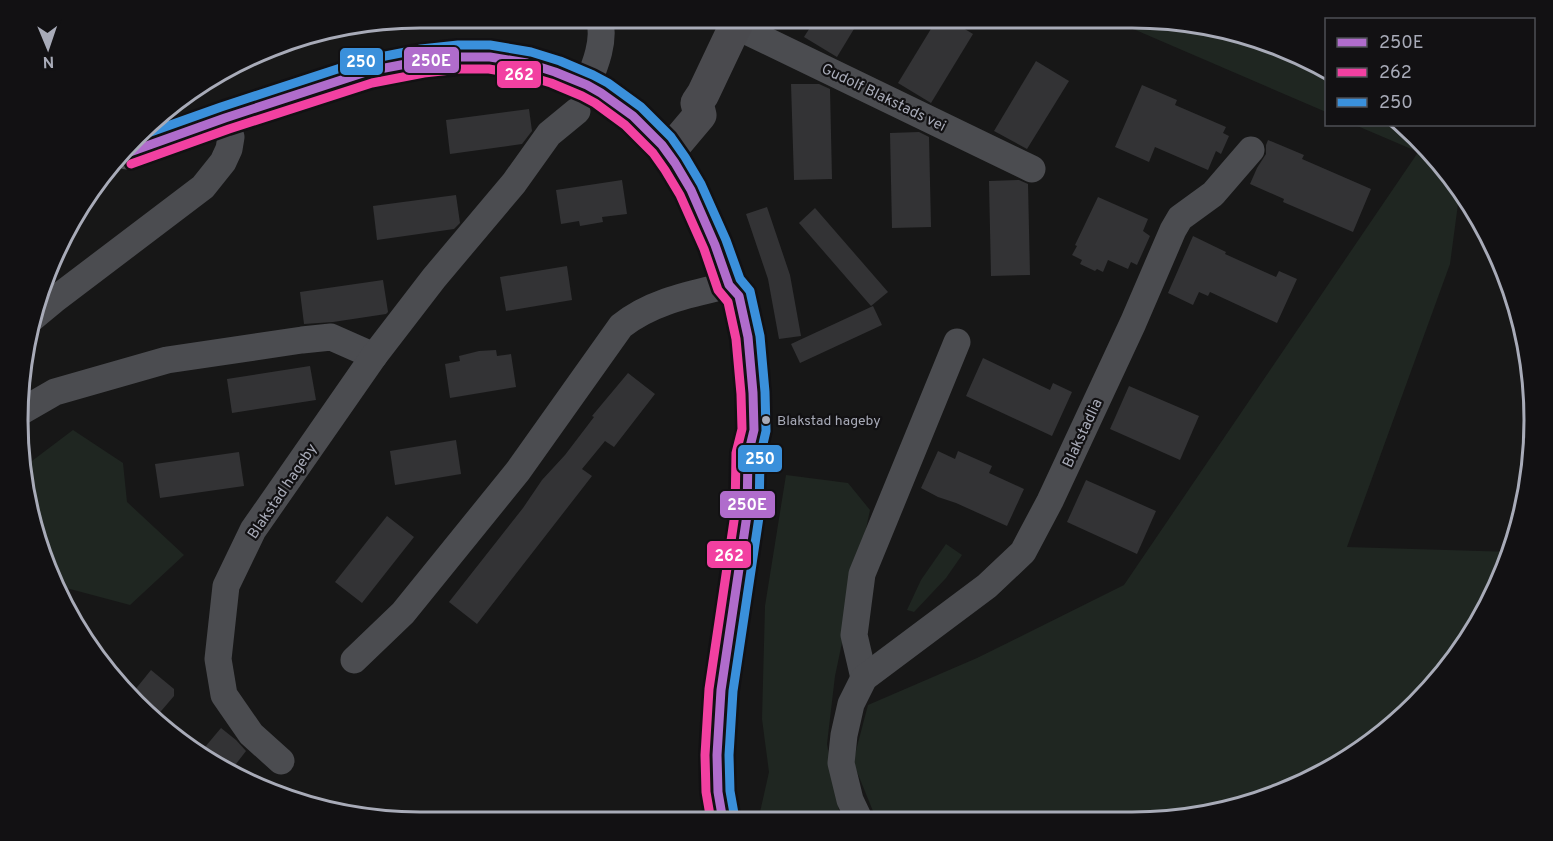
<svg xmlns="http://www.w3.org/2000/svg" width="1553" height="841" viewBox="0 0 1553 841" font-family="Overpass,sans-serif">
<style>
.green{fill:#1f2621}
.building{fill:#333335}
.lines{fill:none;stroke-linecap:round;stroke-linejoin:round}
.street{stroke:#4b4c50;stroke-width:27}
.secondary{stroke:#4a4a4e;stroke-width:33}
.primary{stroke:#4d4e52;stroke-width:33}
.bus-1-casing{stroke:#121113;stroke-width:14}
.bus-2-casing{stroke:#121113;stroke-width:14}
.bus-3-casing{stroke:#121113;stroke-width:14}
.bus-1{stroke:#b06ccc;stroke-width:9}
.bus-2{stroke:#f240a1;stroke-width:9}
.bus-3{stroke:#3a90db;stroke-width:9}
.bus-dot{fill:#a8abb8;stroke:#121113;stroke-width:2}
.labels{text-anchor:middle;stroke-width:4.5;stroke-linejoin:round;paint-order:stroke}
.bus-label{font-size:14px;fill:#a8abb8;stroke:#121113;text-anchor:start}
.street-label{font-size:15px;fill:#a8abb8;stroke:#121113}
.rim{fill:none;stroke:#a8abb8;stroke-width:3}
.line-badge{stroke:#121113;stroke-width:2}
.badge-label{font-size:16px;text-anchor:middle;font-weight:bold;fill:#fff}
</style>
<rect width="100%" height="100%" fill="#171717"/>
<g class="green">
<path d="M1110 19H1158L1237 32 1326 69V112Z"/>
<path d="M1355 125H1404L1421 143 1416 151Z"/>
<path d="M1423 145 1452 175 1460 189 1450 264 1347 547 1513 552 1481 621 1417 705 1356 755 1262 802 1185 820 877 821 853 762 868 705 977 658 1124 585Z"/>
<path d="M73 430 123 463 127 502 184 555 130 605 55 585 49 575 24 467Z"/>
<path d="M786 475 848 483 870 510 835 676 827 744 841 821H758L769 772 762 719 765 606Z"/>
<path d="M946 544 962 555 946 578 914 612 907 610 921 580Z"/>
</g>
<g class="building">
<path d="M816 18H821L860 19 837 57 804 37Z"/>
<path d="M937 19H948L973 34 931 103 898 83Z"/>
<path d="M1036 61 1069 81 1027 149 994 131Z"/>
<path d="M791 84H819L830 89 832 179 794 180Z"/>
<path d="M1142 85 1177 100 1175 105 1226 127 1223 133 1229 136 1221 154 1216 151 1208 170 1155 147 1149 162 1115 147Z"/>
<path d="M529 109 532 131 522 144 450 154 446 120Z"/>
<path d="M919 132 929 137 931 227 892 228 890 133Z"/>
<path d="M1268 140 1304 155 1302 159 1371 189 1353 232 1283 202 1284 199 1250 184 1257 168 1266 154V145Z"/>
<path d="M622 180 627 214 602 217 603 222 580 226 579 221 561 224 556 190Z"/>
<path d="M1019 180 1028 184 1030 275 991 276 989 181Z"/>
<path d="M456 195 460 223 454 229 377 240 373 206Z"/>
<path d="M1098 197 1148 219 1143 231 1150 236 1137 265 1131 262 1128 269 1108 260 1103 272 1097 269 1095 271 1080 264 1082 260 1072 255 1077 246 1075 245Z"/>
<path d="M767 207 790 275 801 336 779 339 768 279 746 214Z"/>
<path d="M815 208 888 292 871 306 799 223Z"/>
<path d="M1193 236 1226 252 1225 254 1276 277 1279 271 1297 279 1277 323 1210 292 1208 296 1199 292 1193 305 1168 293Z"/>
<path d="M567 266 572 300 506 311 500 277Z"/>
<path d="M383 280 388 312 386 314 333 322 304 324 300 292Z"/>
<path d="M873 306 882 325 800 363 791 344Z"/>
<path d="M496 350 497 356 511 354 516 387 450 398 445 364 460 361 459 356 479 351Z"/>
<path d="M983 358 1050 390 1053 383 1072 392 1052 436 966 396Z"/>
<path d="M310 366 316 400 232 413 227 379Z"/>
<path d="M628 373 655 394 614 447 605 441 582 469 592 476 477 624 449 602 523 508 542 480 565 455 594 417 592 416Z"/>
<path d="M1129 386 1199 416 1180 460 1110 429Z"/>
<path d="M456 440 461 474 395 485 390 451Z"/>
<path d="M938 451 955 459 958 451 992 466 989 473 1024 489 1007 526 956 503 938 497 921 488Z"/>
<path d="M239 452 244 486 160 498 155 464Z"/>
<path d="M1086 480 1156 511 1137 554 1067 522Z"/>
<path d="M387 516 414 537 362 603 335 582Z"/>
<path d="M151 670 174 689V696L156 717 130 696Z"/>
<path d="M221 728 236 740 246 751 229 773 220 769 200 753Z"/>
</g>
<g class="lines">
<g class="street">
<path d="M736 26 1032 169"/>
<path d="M587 85C595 66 606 39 599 18"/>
<path d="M31 319 54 300 203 187 223 162 229 149 231 137 225 118"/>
<path d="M22 411 55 392 167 360 302 340 331 337 374 356"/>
<path d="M354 660 403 613 518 471 621 326C652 301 692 294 729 285"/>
<path d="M864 678 854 635 862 574 957 342"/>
<path d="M281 761 251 734 224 695 218 659 226 586 253 530 374 356 434 278 514 183 549 134 577 111"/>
<path d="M860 821 850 800 841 763 844 735 851 704 864 678 987 586 1023 552 1050 501 1133 323 1173 230 1180 218 1213 194 1251 150"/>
</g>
<path class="secondary" d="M668 153 700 115 697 103 703 94 739 18"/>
<path class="primary" d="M127 153 225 118 369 71 422 61 459 57H490L527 63 555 72 587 85 601 93 633 116 662 145 675 163 691 190 715 245 729 285 739 296 748 337 753 393 754 430 748 455 747 515 721 690 717 755 718 792 723 821"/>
<g class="bus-1-casing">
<path id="bus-1" d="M127 153 225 118 369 71 422 61 459 57H490L527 63 555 72 587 85 601 93 633 116 662 145 675 163 691 190 715 245 729 285 739 296 748 337 753 393 754 430 748 455 747 515 721 690 717 755 718 792 723 821"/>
</g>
<g class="bus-2-casing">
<path id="bus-2" d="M131 164 229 129 372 83 424 73 460 69H489L524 75 551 83 582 96 595 103 625 125 653 153 665 170 680 195 704 249 718 290 728 302 736 339 741 394 742 429 736 453 735 514 709 689 705 755 706 792 711 821"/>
</g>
<g class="bus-3-casing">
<path id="bus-3" d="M145 134 221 107 365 60 421 49 458 45H490L531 52 560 61 593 75 608 83 641 107 671 137 685 157 701 184 726 240 740 279 750 291 760 336 765 392 766 431 760 457 759 517 733 691 729 755 730 791 735 819"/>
</g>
<use href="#bus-1" class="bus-1"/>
<use href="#bus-2" class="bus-2"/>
<use href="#bus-3" class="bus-3"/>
</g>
<circle class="bus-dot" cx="766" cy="420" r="5"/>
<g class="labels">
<g class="bus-label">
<text x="777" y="425">Blakstad hageby</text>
</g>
<g class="street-label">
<text transform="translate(884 97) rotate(26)" y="5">Gudolf Blakstads vei</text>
<text transform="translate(1082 433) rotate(-65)" y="5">Blakstadlia</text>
<text transform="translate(282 491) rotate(-56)" y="5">Blakstad hageby</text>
</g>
</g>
<path d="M0 0H1553V841H0ZM420 28H1132A392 392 0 0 1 1524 420V420A392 392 0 0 1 1132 812H420A392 392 0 0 1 28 420V420A392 392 0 0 1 420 28Z" fill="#121113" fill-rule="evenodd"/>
<path class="rim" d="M420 28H1132A392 392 0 0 1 1524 420V420A392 392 0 0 1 1132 812H420A392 392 0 0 1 28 420V420A392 392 0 0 1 420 28Z"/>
<g class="line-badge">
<rect x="403" y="46" width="57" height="28" rx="6" fill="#b06ccc"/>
<rect x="339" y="47" width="45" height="29" rx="6" fill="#3a90db"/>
<rect x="496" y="60" width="46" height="29" rx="6" fill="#f240a1"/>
<rect x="737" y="444" width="46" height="29" rx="6" fill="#3a90db"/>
<rect x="719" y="490" width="57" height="29" rx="6" fill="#b06ccc"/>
<rect x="706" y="540" width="46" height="29" rx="6" fill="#f240a1"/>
</g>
<g class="badge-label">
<text x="431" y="66">250E</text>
<text x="361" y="67">250</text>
<text x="519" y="80">262</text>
<text x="760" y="464">250</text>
<text x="747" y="510">250E</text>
<text x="729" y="561">262</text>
</g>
<rect x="1325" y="18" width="210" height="108" fill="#121113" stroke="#4e4f55" stroke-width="1.5"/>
<rect x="1337" y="38" width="30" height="9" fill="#b06ccc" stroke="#4e4f55" stroke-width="1.5"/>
<text x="1379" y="48" font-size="18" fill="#a8abb8">250E</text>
<rect x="1337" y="68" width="30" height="9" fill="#f240a1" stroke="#4e4f55" stroke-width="1.5"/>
<text x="1379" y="78" font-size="18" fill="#a8abb8">262</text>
<rect x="1337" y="98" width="30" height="9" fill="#3a90db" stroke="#4e4f55" stroke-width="1.5"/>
<text x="1379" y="108" font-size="18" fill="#a8abb8">250</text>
<g transform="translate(48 48) rotate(178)" stroke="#121113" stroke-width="4.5" paint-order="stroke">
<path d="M0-4.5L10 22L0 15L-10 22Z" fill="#a8abb8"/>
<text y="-9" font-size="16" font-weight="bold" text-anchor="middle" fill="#a8abb8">N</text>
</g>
</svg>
